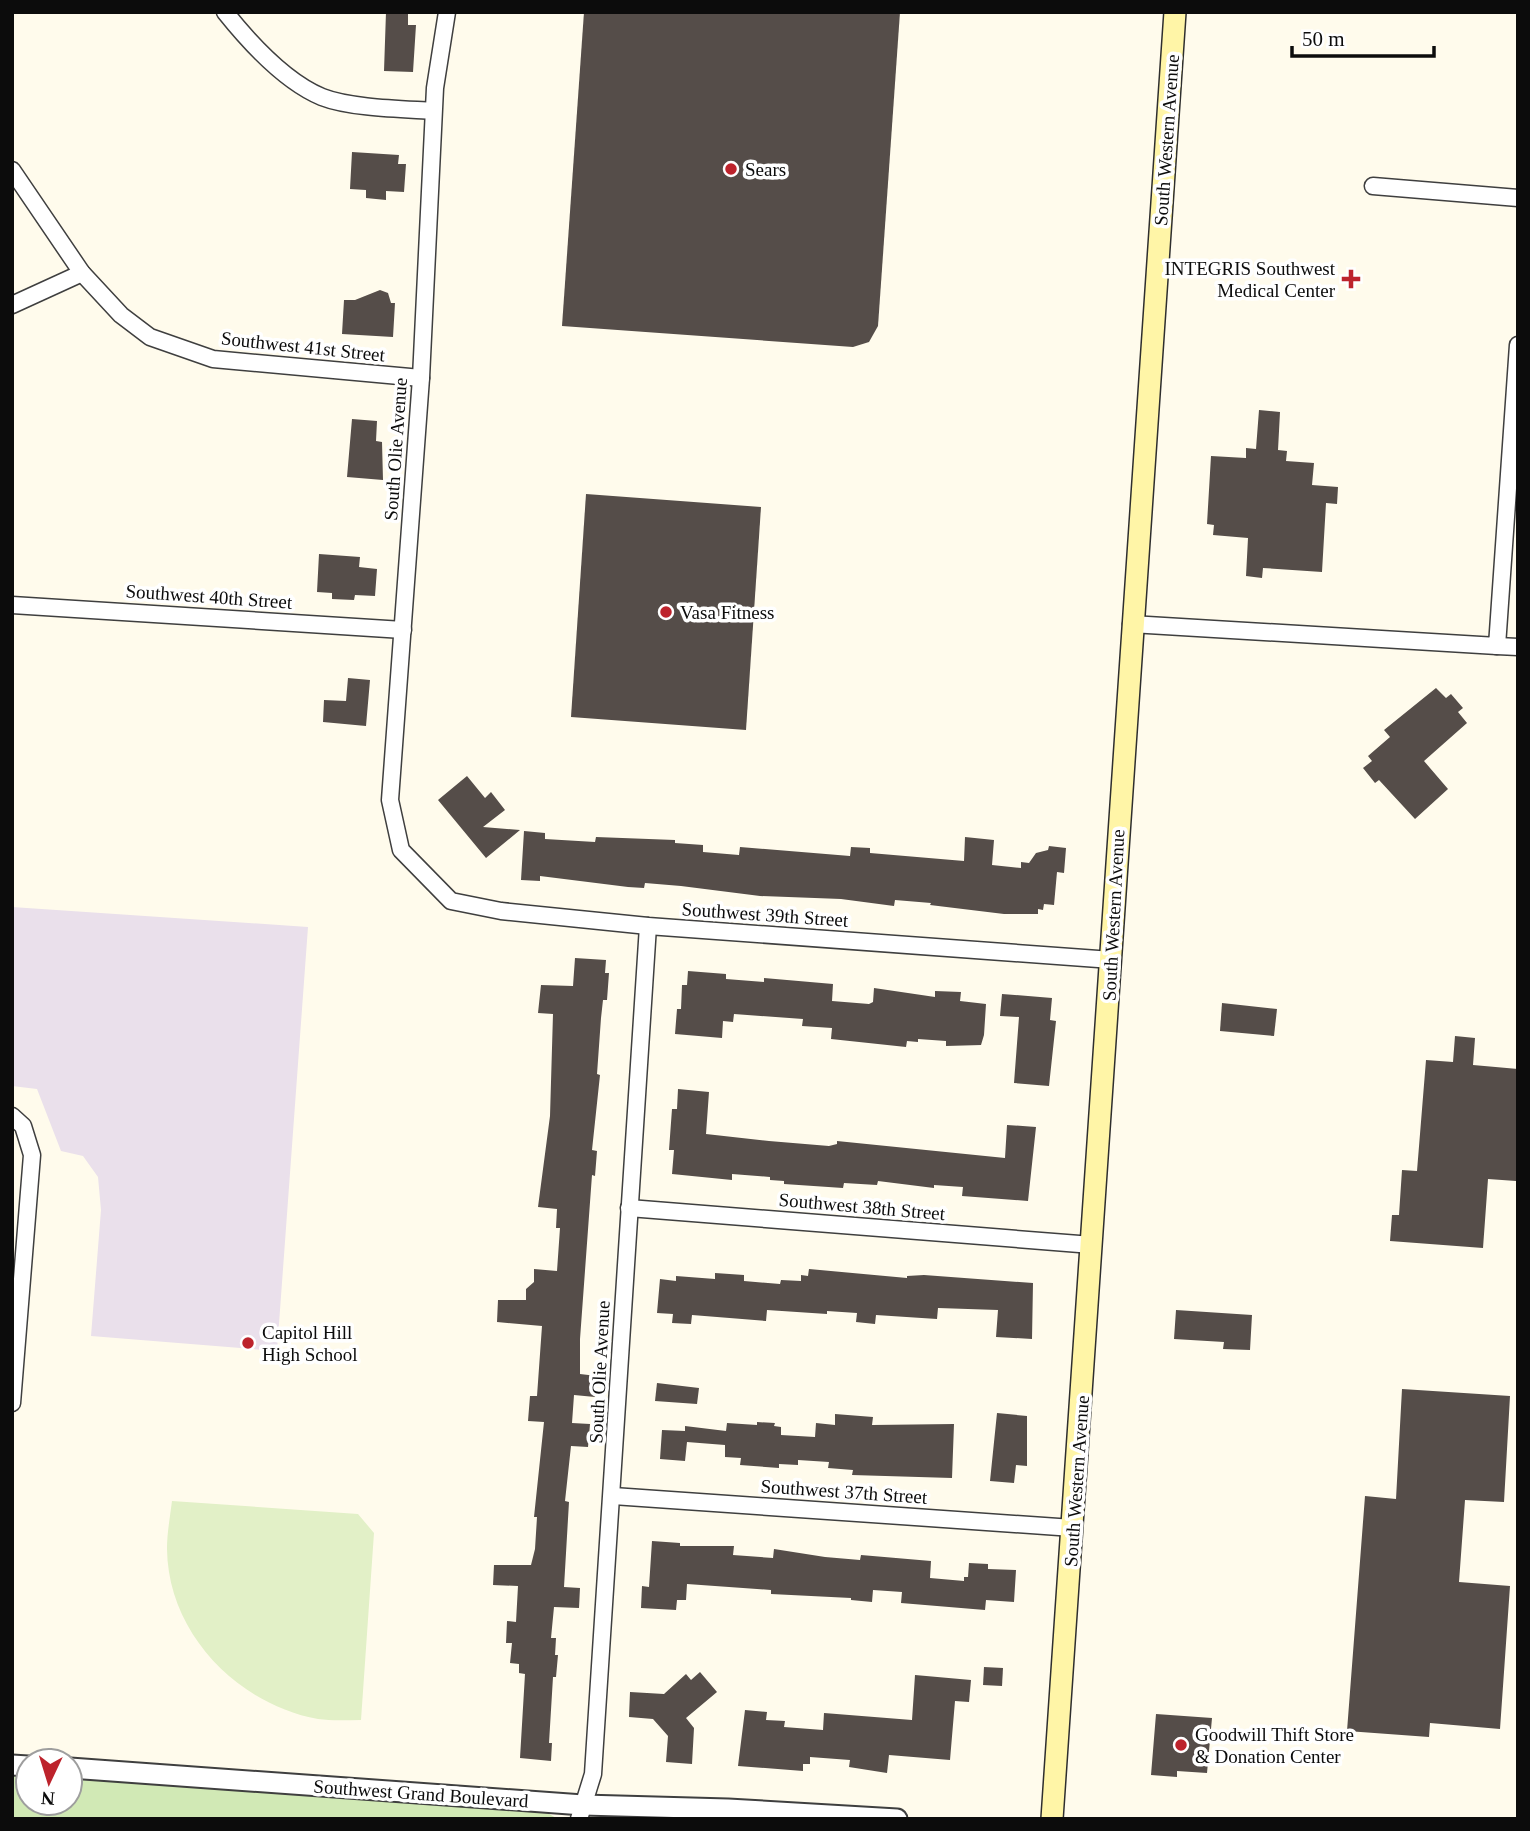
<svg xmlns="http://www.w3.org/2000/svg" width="1530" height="1831" viewBox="0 0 1530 1831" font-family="'Times New Roman',serif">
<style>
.industrial{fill:#eae0eb}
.green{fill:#d1e9b5}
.pitch{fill:#e2f0c7}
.building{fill:#554d49}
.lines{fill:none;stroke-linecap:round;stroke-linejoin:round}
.minor-casing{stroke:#3f3f3f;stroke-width:19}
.tertiary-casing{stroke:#3f3f3f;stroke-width:23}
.secondary-casing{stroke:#2e2e2e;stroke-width:24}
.minor{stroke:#fff;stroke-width:16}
.tertiary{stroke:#fff;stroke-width:19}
.secondary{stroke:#fff5a7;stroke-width:21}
.poi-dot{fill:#bd232c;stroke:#fff;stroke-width:2.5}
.labels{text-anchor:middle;stroke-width:7;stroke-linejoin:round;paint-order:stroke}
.street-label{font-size:19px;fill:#0c0c0c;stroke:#fff}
.poi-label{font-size:19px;fill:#0c0c0c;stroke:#fff;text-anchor:start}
</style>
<rect width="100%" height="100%" fill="#fffbec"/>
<path class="industrial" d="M12 907 308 927 277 1351 91 1336 101 1210 98 1177 83 1156 61 1151 37 1089 12 1086Z"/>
<g class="green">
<path d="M12 1774 28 1775V1803H70V1777L542 1810 558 1819H12Z"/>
<path d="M610 1815 731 1819H601Z"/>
</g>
<path class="pitch" d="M172 1501 358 1514 374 1533 361 1720C347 1720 332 1721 318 1719 237 1704 168 1633 167 1549 167 1533 170 1517 172 1501Z"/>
<g class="building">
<path d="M386 12H408V25H416L413 72 384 71Z"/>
<path d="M584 12H900L878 326 869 342 853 347 562 326Z"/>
<path d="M352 152 399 155 398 164H406L404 192 386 191V200L366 198V190L350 189Z"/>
<path d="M380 290 388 293 391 303H395L393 337 342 334 344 300H355Z"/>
<path d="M1259 410 1280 412 1278 450 1287 451 1286 461 1314 463 1312 485 1338 487 1337 504 1326 503 1322 572 1263 568 1262 578 1246 576 1248 538 1213 535 1214 525 1207 524 1211 456 1246 458V448L1256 449Z"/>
<path d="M352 419 377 421 376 441 382 442 383 480 347 477Z"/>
<path d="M586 494 761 507 746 730 571 717Z"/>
<path d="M319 554 360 557 359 567 377 569 375 596 355 595 354 600 332 599V593L317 592Z"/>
<path d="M348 678 370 680 366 726 323 722 324 700 346 701Z"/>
<path d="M1436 688 1446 698 1451 694 1463 708 1458 712 1467 723 1424 761 1448 789 1415 819 1379 780 1375 783 1363 768 1372 761 1368 756 1390 737 1384 730Z"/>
<path d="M467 776 485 798 491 792 505 810 483 827 520 830 486 858 438 800Z"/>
<path d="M524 831 545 833V839L595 842 596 837 675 840V843L703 845V852L739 855 740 847 850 856 851 847 870 848V853L964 861 965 837 994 840 992 865 1021 868V862L1029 863 1036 853 1048 850 1049 846 1066 848 1064 873 1057 872 1054 905 1044 904 1043 910 1038 909V914H1004L930 905 931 903 895 900 894 906 841 899 760 896 681 886 645 883 644 888 628 887 540 876V881L521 880Z"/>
<path d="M575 958 606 960 605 973H609L607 1000H603L601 1018 597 1074 600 1075 592 1150 597 1151 595 1176 592 1175 580 1339V1374L597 1376 595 1397 574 1395 572 1423 590 1424 588 1447 571 1446 565 1501 569 1502 564 1587 580 1588 579 1608 554 1607 551 1638H556L555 1655H558L556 1677H553L549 1743H552L551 1761 520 1758 525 1674 519 1673V1664L510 1663 512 1643H506L507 1621 516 1622 518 1586 493 1585 494 1565H531L535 1549 537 1517H534L544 1422 528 1421 530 1396H537L542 1326 497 1322 498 1300H526V1289L534 1282V1269L557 1271 560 1228H556L557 1209 538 1207 550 1116 553 1014 538 1013 541 985 573 986Z"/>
<path d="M688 971 726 974V979L764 982V978L833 984 832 1001 869 1004 873 1002 874 988 935 997V991L961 992 960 1001 986 1004 984 1035 981 1045 946 1046V1041L918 1039V1042L907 1041 906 1047 831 1039 832 1028 802 1026 803 1019 734 1014 733 1022 723 1021 722 1038 675 1034 677 1009H681L682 985H687Z"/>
<path d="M1002 994 1052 998 1050 1020 1056 1021 1049 1086 1014 1083 1019 1017 1000 1016Z"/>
<path d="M1222 1003 1277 1009 1274 1036 1220 1031Z"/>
<path d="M1455 1036 1475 1038 1473 1065 1518 1069 1516 1181 1488 1179 1483 1248 1390 1241 1392 1215H1399L1402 1170 1417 1171 1426 1060 1453 1062Z"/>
<path d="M678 1089 709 1092 706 1134 769 1141 829 1146 837 1144V1141L1005 1158 1007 1125 1036 1127 1028 1201 962 1196 963 1187 934 1185V1188L878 1181 877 1185 844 1183 843 1188 784 1184V1181L770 1180V1177L732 1174V1180L672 1174 674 1150H669L672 1109H677Z"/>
<path d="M809 1269 907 1278V1276L924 1275 1033 1283 1032 1339 996 1337 998 1310 938 1308 937 1319 876 1315 875 1324 856 1322 857 1313 827 1311V1314L767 1310 766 1321 692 1315 691 1324 672 1323 673 1314 657 1313 660 1279 676 1281V1276L715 1279V1273L744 1275V1281L780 1284 781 1280 801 1281V1275L808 1276Z"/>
<path d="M1176 1310 1252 1315 1250 1350 1223 1349 1224 1342 1174 1339Z"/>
<path d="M657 1383 699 1388 697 1404 655 1401Z"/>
<path d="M1402 1389 1510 1396 1504 1502 1465 1500 1459 1582 1510 1586 1500 1729 1430 1723 1429 1737 1347 1731 1365 1496 1396 1499Z"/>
<path d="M997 1413 1027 1416V1466L1016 1465 1014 1483 990 1481Z"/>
<path d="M835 1414 873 1417 872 1425 954 1424 952 1478 852 1475 853 1470 828 1468 829 1462 798 1460V1465L779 1464V1468L740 1465 741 1458 725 1457V1445L687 1442 685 1461 660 1459 662 1430 685 1431V1426L726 1431 727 1423 757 1425V1422L775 1423 774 1426 781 1427V1435L815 1437 816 1423 835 1425Z"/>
<path d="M652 1541 680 1543V1546H734L733 1555 773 1558 774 1549 825 1557 860 1560 861 1555 931 1561 930 1578 964 1581V1577H968L969 1563 988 1564V1569L1016 1570 1014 1602 986 1600 985 1610 901 1603 902 1592 873 1590 872 1602 851 1600V1598L771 1594V1590L687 1584 686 1600H677L676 1610 641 1608 642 1586 649 1587Z"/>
<path d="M984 1667 1003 1668 1002 1686 983 1685Z"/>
<path d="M700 1672 717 1692 686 1718 694 1728 692 1764 666 1762 668 1736 653 1719 629 1717 630 1692 664 1694 686 1674 691 1680Z"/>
<path d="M915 1675 971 1680 969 1702 955 1701 950 1760 889 1755 887 1773 849 1767 850 1760 810 1757V1764H803V1771L738 1766 745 1710 767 1712 766 1720 785 1721 784 1727 823 1730 824 1713 912 1720Z"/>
<path d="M1156 1714 1212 1718 1207 1773 1177 1771V1777L1151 1775Z"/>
</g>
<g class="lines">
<g class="minor-casing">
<g id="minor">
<path d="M225 12C249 42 286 82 322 97 350 108 402 109 433 111"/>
<path d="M447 12 435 88 421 378 390 800 401 850 451 901 501 911 648 926 1112 960"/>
<path d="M12 170 82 273 121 315 150 337 213 359 421 378"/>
<path d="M1373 186 1518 198"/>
<path d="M12 305 82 273"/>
<path d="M12 605 403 630"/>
<path d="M1131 624 1497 646 1518 345"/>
<path d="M1497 646 1518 647"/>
<path d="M12 1116 23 1126 32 1155 12 1403"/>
<path d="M629 1208 1092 1245"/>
<path d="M613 1496 1073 1528"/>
<path d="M579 1819 593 1774 648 926"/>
</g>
</g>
<g class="tertiary-casing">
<g id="tertiary">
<path d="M12 1765 28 1766"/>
<path d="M70 1768 583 1805 728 1809 897 1819"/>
</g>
</g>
<g class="secondary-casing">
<path id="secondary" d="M1052 1819 1175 12"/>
</g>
<use href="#minor" class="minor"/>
<use href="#tertiary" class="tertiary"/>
<use href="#secondary" class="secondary"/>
</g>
<g class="poi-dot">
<circle cx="731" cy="169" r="7"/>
<path d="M1347.5 268.5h7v7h7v7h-7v7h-7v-7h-7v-7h7z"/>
<circle cx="666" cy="612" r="7"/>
<circle cx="248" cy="1343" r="7"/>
<circle cx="1181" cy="1745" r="7"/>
</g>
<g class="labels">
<g class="street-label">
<text transform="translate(1166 140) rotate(-86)" y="7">South Western Avenue</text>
<text transform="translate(303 346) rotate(6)" y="7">Southwest 41st Street</text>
<text transform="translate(395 449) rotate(-86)" y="7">South Olie Avenue</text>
<text transform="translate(209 596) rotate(4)" y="7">Southwest 40th Street</text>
<text transform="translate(765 914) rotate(4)" y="7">Southwest 39th Street</text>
<text transform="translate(1113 915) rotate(-87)" y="7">South Western Avenue</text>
<text transform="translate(862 1206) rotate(5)" y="7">Southwest 38th Street</text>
<text transform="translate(599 1372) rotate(-87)" y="7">South Olie Avenue</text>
<text transform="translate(1076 1481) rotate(-86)" y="7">South Western Avenue</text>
<text transform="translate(844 1491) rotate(4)" y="7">Southwest 37th Street</text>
<text transform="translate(421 1793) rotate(4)" y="7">Southwest Grand Boulevard</text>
</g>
<g class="poi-label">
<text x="745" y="176">Sears</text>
<text x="1335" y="275" text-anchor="end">INTEGRIS Southwest<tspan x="1335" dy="22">Medical Center</tspan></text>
<text x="680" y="619">Vasa Fitness</text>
<text x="262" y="1339">Capitol Hill<tspan x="262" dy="22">High School</tspan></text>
<text x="1195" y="1741">Goodwill Thift Store<tspan x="1195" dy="22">&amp; Donation Center</tspan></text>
</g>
</g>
<rect width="1530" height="1831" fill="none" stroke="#0c0c0c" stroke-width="28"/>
<g transform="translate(49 1782) rotate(184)"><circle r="33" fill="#ffffff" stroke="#9e9e9e" stroke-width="2"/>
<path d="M0-5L12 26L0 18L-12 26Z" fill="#bd232c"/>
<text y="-10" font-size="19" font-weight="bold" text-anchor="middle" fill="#0c0c0c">N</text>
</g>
<path d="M1292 46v10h142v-10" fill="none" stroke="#0c0c0c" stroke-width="3.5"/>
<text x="1302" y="46" font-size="21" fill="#0c0c0c" stroke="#ffffff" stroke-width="5" paint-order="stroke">50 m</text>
</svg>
